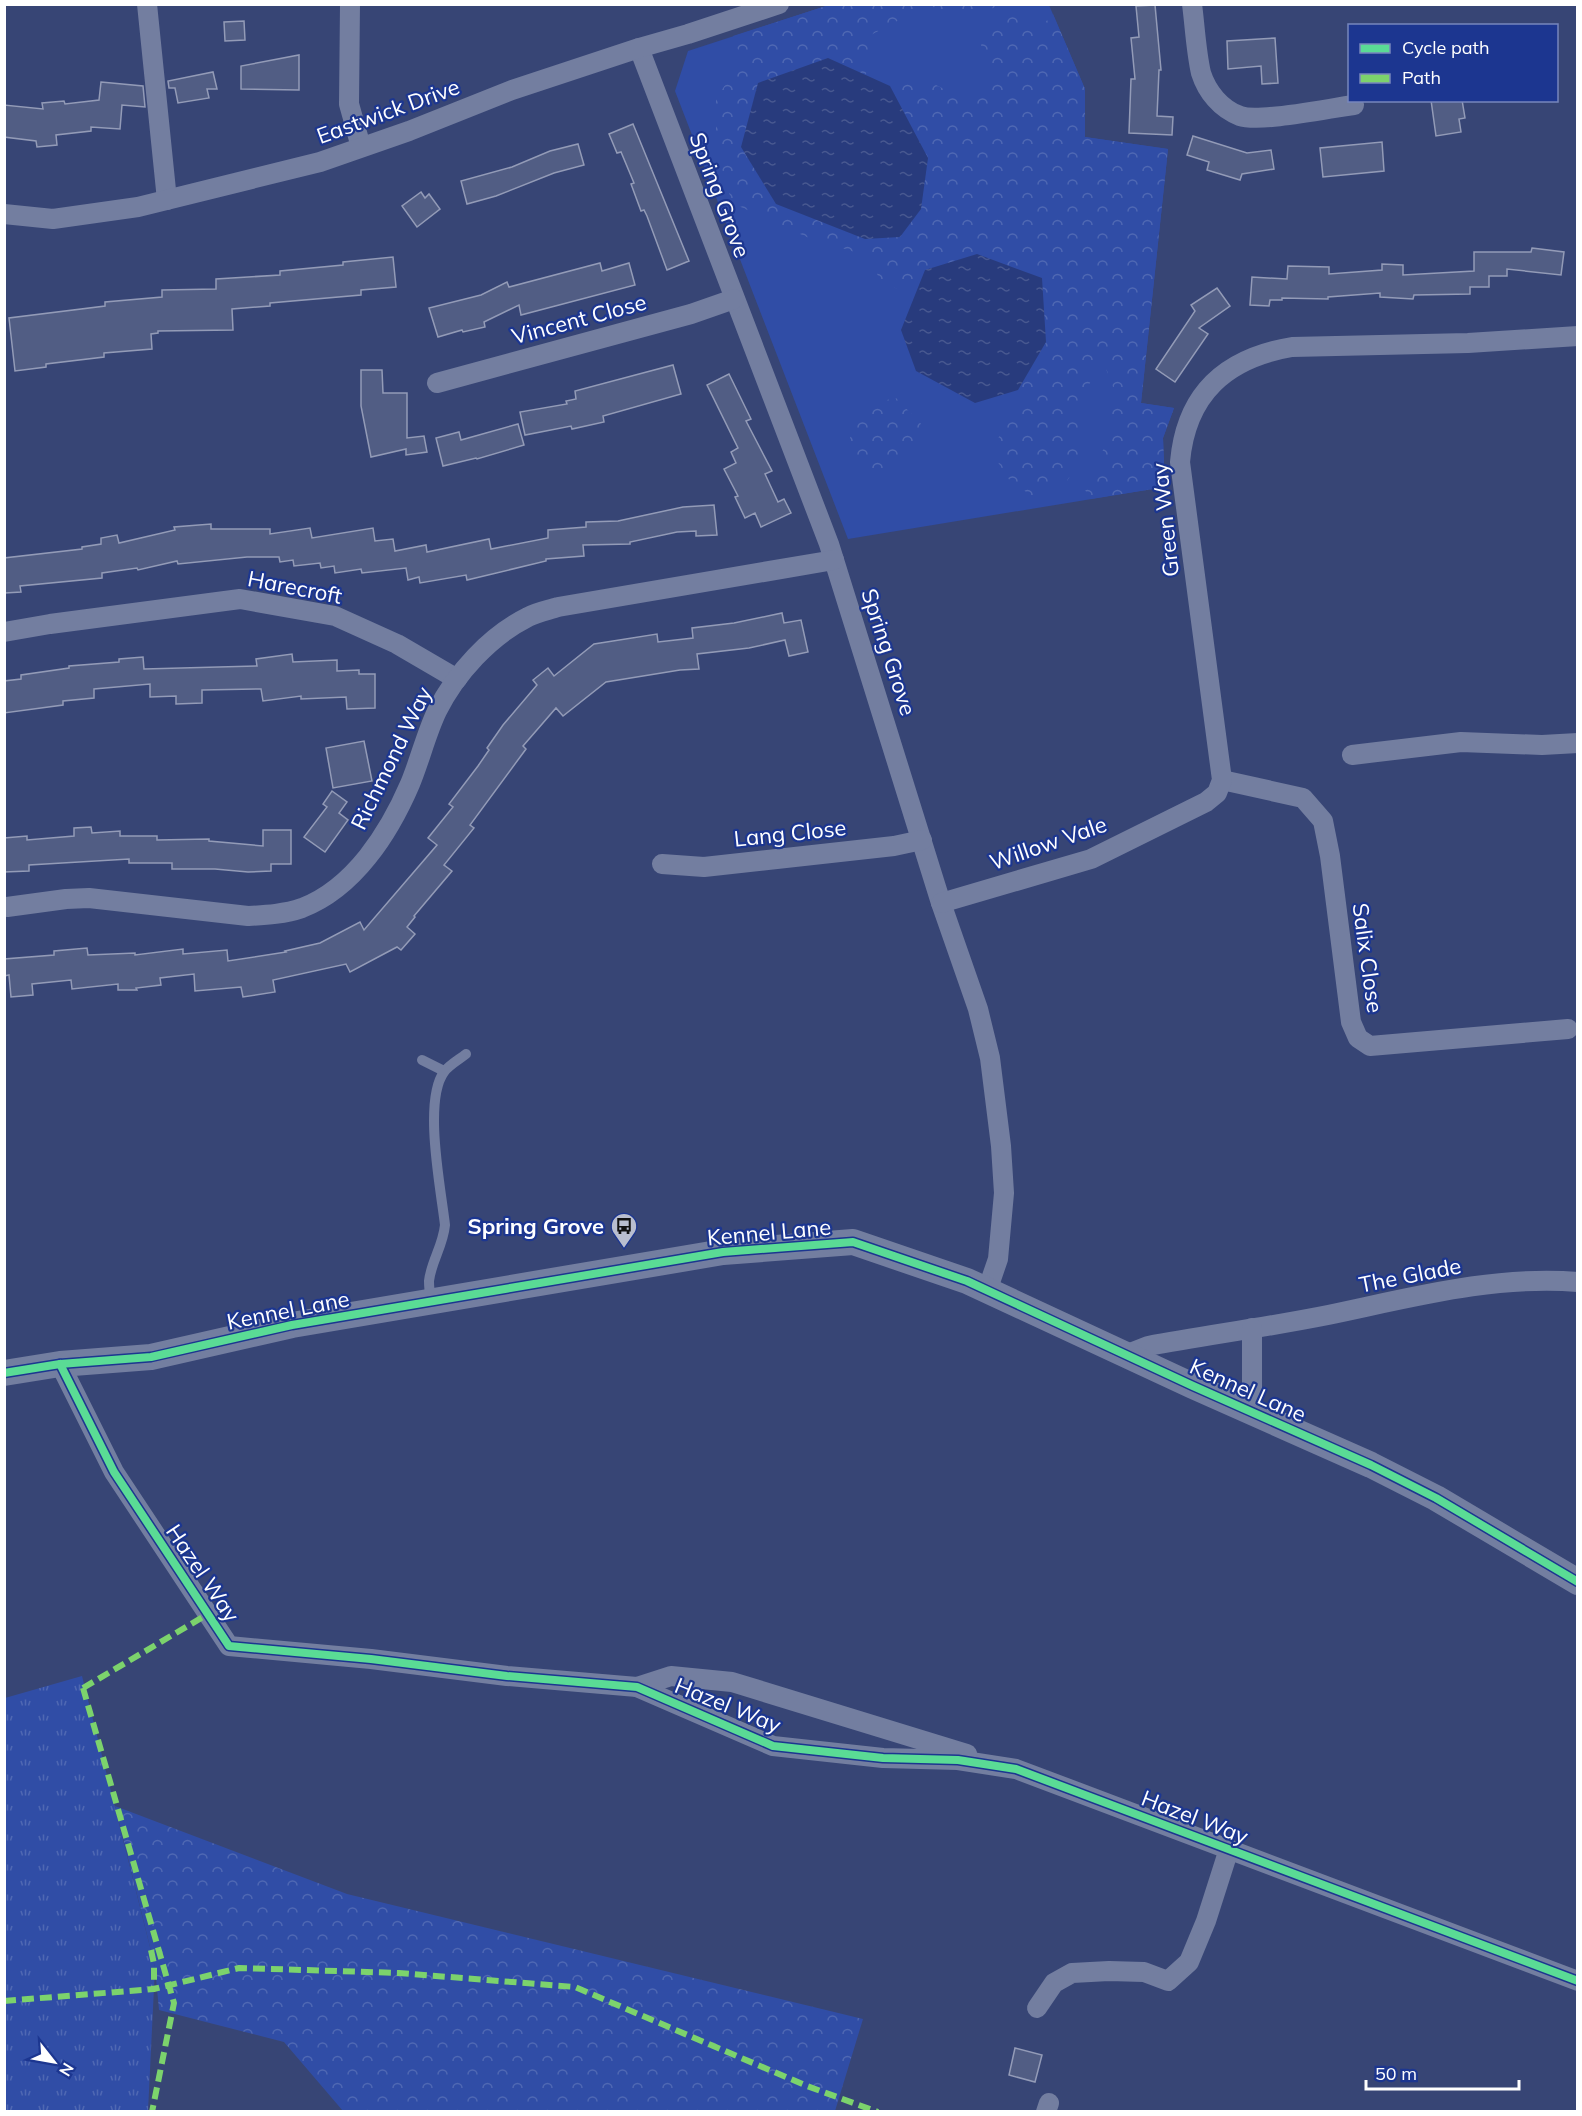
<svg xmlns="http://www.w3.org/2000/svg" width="1582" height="2116" viewBox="0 0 1582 2116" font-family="Mulish,sans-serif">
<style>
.grass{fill:#304da6}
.forest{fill:url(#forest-crowns)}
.park{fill:url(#park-tufts)}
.water{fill:url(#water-ripples)}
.building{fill:#515d84;stroke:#939bb7;stroke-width:1.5}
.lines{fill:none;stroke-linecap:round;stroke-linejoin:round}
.service{stroke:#737ea0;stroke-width:10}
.minor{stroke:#737ea0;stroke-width:20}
.tertiary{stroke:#737ea0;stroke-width:26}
.quiet{stroke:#7cd36c;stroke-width:6;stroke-dasharray:12 6;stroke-linecap:butt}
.cycleway-casing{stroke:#1c3690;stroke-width:11}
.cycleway{stroke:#5adb95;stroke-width:8}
.labels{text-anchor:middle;stroke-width:4.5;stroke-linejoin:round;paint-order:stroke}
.street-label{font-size:22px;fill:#fff;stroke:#1c3690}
.poi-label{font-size:22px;font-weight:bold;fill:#fff;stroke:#1c3690;text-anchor:end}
</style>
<defs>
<pattern id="forest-crowns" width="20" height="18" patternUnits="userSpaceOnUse" patternTransform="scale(1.5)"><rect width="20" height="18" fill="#304da6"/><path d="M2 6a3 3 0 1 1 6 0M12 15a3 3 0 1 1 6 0" fill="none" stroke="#4f68b3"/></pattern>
<pattern id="park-tufts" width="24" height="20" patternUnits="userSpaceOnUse" patternTransform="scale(1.5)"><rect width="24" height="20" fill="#304da6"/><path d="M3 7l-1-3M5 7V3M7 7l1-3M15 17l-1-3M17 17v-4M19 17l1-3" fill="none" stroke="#4f68b3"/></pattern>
<pattern id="water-ripples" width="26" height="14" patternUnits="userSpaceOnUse" patternTransform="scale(1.5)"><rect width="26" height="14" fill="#283b7d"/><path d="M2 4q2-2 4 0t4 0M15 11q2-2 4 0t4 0" fill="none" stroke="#485890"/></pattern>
</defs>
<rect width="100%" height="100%" fill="#374575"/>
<path class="grass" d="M829 5H1049L1085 89V137L1168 149 1141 403 1174 408 1163 438 1165 487 848 539 675 91 688 51Z"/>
<g class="forest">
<path d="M829 5H999L971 19 927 5 869 36 866 75 827 58 928 158 890 86 924 79 968 101 989 78 978 32 1012 15 1038 30 1053 14 1085 89V137L1168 149 1141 403 1174 408 1163 438 1165 487 1090 499 1084 488 1111 434 1113 387 1103 361 1087 388 1078 428 1079 462 1067 481 1035 498 1010 481 990 450 1028 394 1018 390 1046 342 925 270 914 298 879 279 871 257 809 238 732 203 716 148V98L742 61 733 36Z"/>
<path d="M896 398 925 428 913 458 882 474 863 463 848 443 863 405Z"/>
<path d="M115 1806 347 1894 863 2019 835 2111H343L284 2042 159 2010 155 1967Z"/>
</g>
<path class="park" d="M82 1676 155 1967 148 2111H5V1698Z"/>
<g class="water">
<path d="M828 58 890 86 928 158 921 209 900 237 865 239 776 204 741 147 758 83Z"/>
<path d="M977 254 1042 278 1046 342 1018 390 975 403 916 371 901 330 925 270Z"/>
</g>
<g class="building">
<path d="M1155 5 1161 70H1159L1157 116 1173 117 1172 135 1129 133 1131 79H1135L1131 38 1139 37 1136 6Z"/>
<path d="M244 21 245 40 225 41 224 22Z"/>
<path d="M1275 38 1278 83 1262 84 1261 66 1228 69 1227 41Z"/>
<path d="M299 55V90L241 89V66Z"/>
<path d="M213 72 217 89H207L209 98 178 103 175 88H169L168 81Z"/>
<path d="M101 82 143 86 145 107 122 105 120 129 91 127V131L56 135 57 145 37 147 36 141 4 137V105L43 109 42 103 64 101 65 104 99 100Z"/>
<path d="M1431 100H1462L1465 118 1459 119 1461 132 1436 136Z"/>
<path d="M633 124 689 261 667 270 647 216 644 210 641 211 631 184 634 183 621 152 617 153 609 134Z"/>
<path d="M1193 136 1247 153 1271 150 1274 169 1242 174 1240 180 1207 170 1209 162 1187 155Z"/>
<path d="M1382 142 1384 171 1323 177 1320 148Z"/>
<path d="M578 144 584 165 554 173 496 196 467 204 461 181 512 167 550 151Z"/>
<path d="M421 192 425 198 429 194 440 209 417 227 402 206Z"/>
<path d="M1532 248 1564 252 1561 275 1507 269V276H1489V287H1470V294L1414 295 1413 299 1380 297V293L1328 297V299L1282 298V300H1270L1269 306 1250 305 1252 277 1287 279 1288 266 1329 267V274L1382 270V264L1403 265V275L1474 271V252H1531Z"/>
<path d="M393 257 396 287 361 290V295L270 303V306L232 309 233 330 158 331V333L151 334 152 349 104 353V357L46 364V367L15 371 9 318 105 306V302L162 297V290L216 289V279L280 275V271L343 265V262Z"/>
<path d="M600 263 602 271 629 263 635 285 521 315 519 305 484 322 485 327 463 332 462 330 438 337 429 308 481 295 507 282 509 287Z"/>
<path d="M1217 288 1230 306 1199 328 1208 334 1175 382 1156 369 1195 311 1191 305Z"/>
<path d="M673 365 681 394 603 416 604 422 572 429 571 426 525 435 520 412 567 404 566 401 576 399 575 391Z"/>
<path d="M361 370H382L383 393H407V438L424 436 427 452 406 455V449L371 457 361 406Z"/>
<path d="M729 374 751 419 746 421 772 471 765 474 778 502 784 499 791 513 761 527 755 513 745 518 735 497 738 496 724 469 736 463 731 452 738 448 707 385Z"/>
<path d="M518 424 524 445 477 459 476 458 443 466 436 438 459 432 461 440Z"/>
<path d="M714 505 717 535 696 536V531L677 532 630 542V544L583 545 584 556 546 559V561L467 580 466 575 420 583 419 577 408 580 406 568 362 573 361 569 335 573 334 566 321 568 320 563 294 566 293 560 280 562 279 557H247L178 564 177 561 138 570 137 568 102 573V578L20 586 21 592 5 593 4 558 82 549V547L101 544V538L117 535 119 543 175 530 174 527 211 524V529H270V534L310 528 312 538 373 528 375 541 393 539 395 551 426 545 427 552 489 539 491 549 548 538V530L586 527V522L618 521 683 507Z"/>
<path d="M782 613 784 623 801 620 808 652 789 656 785 640 749 648 697 654 699 669 680 670 606 682 563 716 556 708 523 746 526 749 470 825 474 828 444 865 452 871 414 916 415 917 407 927 415 934 401 950 397 947 350 972 346 964 273 980 275 992 243 997 241 987 195 991 194 974 160 978 161 985 136 988 137 990H118V984L72 989 71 980 32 984 33 995 11 997 9 975 4 976V959L54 955V951L87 948 88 955 135 953V955L183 949V954L227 950 228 961 286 952 285 951 320 943 360 922 364 930 437 845 428 838 453 807 449 804 478 766 489 750 487 748 503 725 537 685 533 680 548 668 554 676 594 644 657 634 658 642 693 638 692 628 734 623Z"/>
<path d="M292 654 293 662 337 660V671L359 670V674H375V708L347 709 346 697 301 699V696L263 701 261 689 202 690V703L176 704V696L150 697V684L94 689V698L63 701V705L4 713V681L21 679V675L69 668V666L119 662V659L143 657 144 669 257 666 256 659Z"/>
<path d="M364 741 372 781 333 788 326 748Z"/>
<path d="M332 791 347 802 339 813 348 820 325 852 304 837 327 807 323 804Z"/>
<path d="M91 827 92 833 120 831V836H157V840L209 839V841L263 846V830H291V864H271V871L248 872 215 869H172V863H129V859L29 865V871L4 872V838L27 836V840L74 836V828Z"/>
<path d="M1015 2048 1042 2055 1035 2082 1009 2075Z"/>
</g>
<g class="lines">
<g class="service">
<path d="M422 1060 444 1071"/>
<path d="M431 1301C430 1295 429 1288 429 1281 431 1262 443 1246 445 1225 441 1189 423 1101 444 1072 449 1065 460 1059 466 1054"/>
</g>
<g class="minor">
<path d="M147 4 167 200"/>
<path d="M350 4 349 104 361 147"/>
<path d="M1192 4C1195 27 1196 51 1201 73 1207 92 1221 109 1240 116 1260 123 1330 108 1354 105"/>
<path d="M639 48 829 544 941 903 978 1009 990 1058 1001 1146 1004 1193 998 1259 987 1291"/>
<path d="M4 214 53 219 138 207 320 162 409 131 512 90 639 48 688 34 779 4"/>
<path d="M437 383 691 314 734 299"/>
<path d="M4 632 50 624 240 599 335 616 397 644 457 679"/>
<path d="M1352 755 1461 742 1542 745 1578 743"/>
<path d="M1222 780 1303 798 1323 821 1330 856 1351 1022 1358 1038 1370 1046 1568 1029"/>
<path d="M662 864 704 867 894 846 922 840"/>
<path d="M941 903 1091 859 1206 802 1217 793 1222 780 1180 462C1186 394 1226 358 1292 347L1468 343 1578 336"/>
<path d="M7 907 66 899 89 898 248 916C266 915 285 914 302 908 354 888 389 833 410 784 420 760 426 734 437 711 456 673 490 636 528 617 537 612 549 610 558 607L834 560"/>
<path d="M1125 1355 1148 1346C1208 1335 1268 1327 1328 1315 1410 1298 1494 1275 1578 1282"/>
<path d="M60 1364 114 1472 229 1646 371 1659 507 1676 637 1687 773 1746 883 1758 958 1760 1016 1769 1578 1981"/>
<path d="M1252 1412V1328"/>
<path d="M637 1687 671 1676 732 1682 967 1754"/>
<path d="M1037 2008 1054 1983 1072 1973 1109 1971 1144 1972 1168 1981 1189 1962 1206 1921 1229 1849"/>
<path d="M1046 2112 1049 2103"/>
</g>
<path class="tertiary" d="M4 1373 60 1364 151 1357 292 1325 723 1252 853 1242 967 1281 1193 1386 1371 1465 1436 1498 1578 1582"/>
<g class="quiet">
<path d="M83 1688 174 2003 152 2112"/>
<path d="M83 1688 208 1614"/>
<path d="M151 1950 154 1964V1989"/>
<path d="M4 2001 154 1989 239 1968 399 1973 575 1987 807 2086 878 2112"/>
</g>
<g class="cycleway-casing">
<g id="cycleway">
<path d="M60 1364 114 1472 229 1646 371 1659 507 1676 637 1687 773 1746 883 1758 958 1760 1016 1769 1578 1981"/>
<path d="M4 1373 60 1364 151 1357 292 1325 723 1252 853 1242 967 1281 1193 1386 1371 1465 1436 1498 1578 1582"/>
</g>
</g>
<use href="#cycleway" class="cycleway"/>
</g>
<defs>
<g id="bus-pin" transform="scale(1.35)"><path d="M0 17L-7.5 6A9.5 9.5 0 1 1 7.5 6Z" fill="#b9becf" stroke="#1c3690"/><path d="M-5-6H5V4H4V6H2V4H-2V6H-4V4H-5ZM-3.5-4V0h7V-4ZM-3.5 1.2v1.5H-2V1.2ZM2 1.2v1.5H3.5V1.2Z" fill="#111"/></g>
</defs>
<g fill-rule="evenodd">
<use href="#bus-pin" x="624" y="1226"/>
</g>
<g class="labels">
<g class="street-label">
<text transform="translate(388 111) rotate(-20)" y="8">Eastwick Drive</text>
<text transform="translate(720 195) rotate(69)" y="8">Spring Grove</text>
<text transform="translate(579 319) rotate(-15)" y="8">Vincent Close</text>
<text transform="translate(1165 520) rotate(-96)" y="8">Green Way</text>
<text transform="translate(295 587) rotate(11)" y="8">Harecroft</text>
<text transform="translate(889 652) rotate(72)" y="8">Spring Grove</text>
<text transform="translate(391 758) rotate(-64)" y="8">Richmond Way</text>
<text transform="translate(790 833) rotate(-6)" y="8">Lang Close</text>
<text transform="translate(1048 843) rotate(-19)" y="8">Willow Vale</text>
<text transform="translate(1368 958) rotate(82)" y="8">Salix Close</text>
<text transform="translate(769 1232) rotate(-5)" y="8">Kennel Lane</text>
<text transform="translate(1410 1275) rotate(-11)" y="8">The Glade</text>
<text transform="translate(288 1310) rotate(-11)" y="8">Kennel Lane</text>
<text transform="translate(1248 1390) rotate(24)" y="8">Kennel Lane</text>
<text transform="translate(203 1573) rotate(56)" y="8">Hazel Way</text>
<text transform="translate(728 1705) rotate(22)" y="8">Hazel Way</text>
<text transform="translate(1195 1817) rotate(21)" y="8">Hazel Way</text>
</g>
<g class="poi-label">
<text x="604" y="1234">Spring Grove</text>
</g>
</g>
<rect width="1582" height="2116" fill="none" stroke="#ffffff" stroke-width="12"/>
<rect x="1348" y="24" width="210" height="78" fill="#1c3690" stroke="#7786bc" stroke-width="1.5"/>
<rect x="1360" y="44" width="30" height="9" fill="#5adb95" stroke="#7786bc" stroke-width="1.5"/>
<text x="1402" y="54" font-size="18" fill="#ffffff">Cycle path</text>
<rect x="1360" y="74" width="30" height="9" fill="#7cd36c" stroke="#7786bc" stroke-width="1.5"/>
<text x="1402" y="84" font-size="18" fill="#ffffff">Path</text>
<g transform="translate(54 2062) rotate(121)" stroke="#1c3690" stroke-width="4.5" paint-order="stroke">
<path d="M0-4.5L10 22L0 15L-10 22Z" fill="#ffffff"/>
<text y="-9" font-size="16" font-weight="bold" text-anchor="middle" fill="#ffffff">N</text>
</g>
<path d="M1366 2080v9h153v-9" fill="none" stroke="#ffffff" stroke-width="3"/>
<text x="1375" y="2080" font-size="18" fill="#ffffff" stroke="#1c3690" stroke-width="4.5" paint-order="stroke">50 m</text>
</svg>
